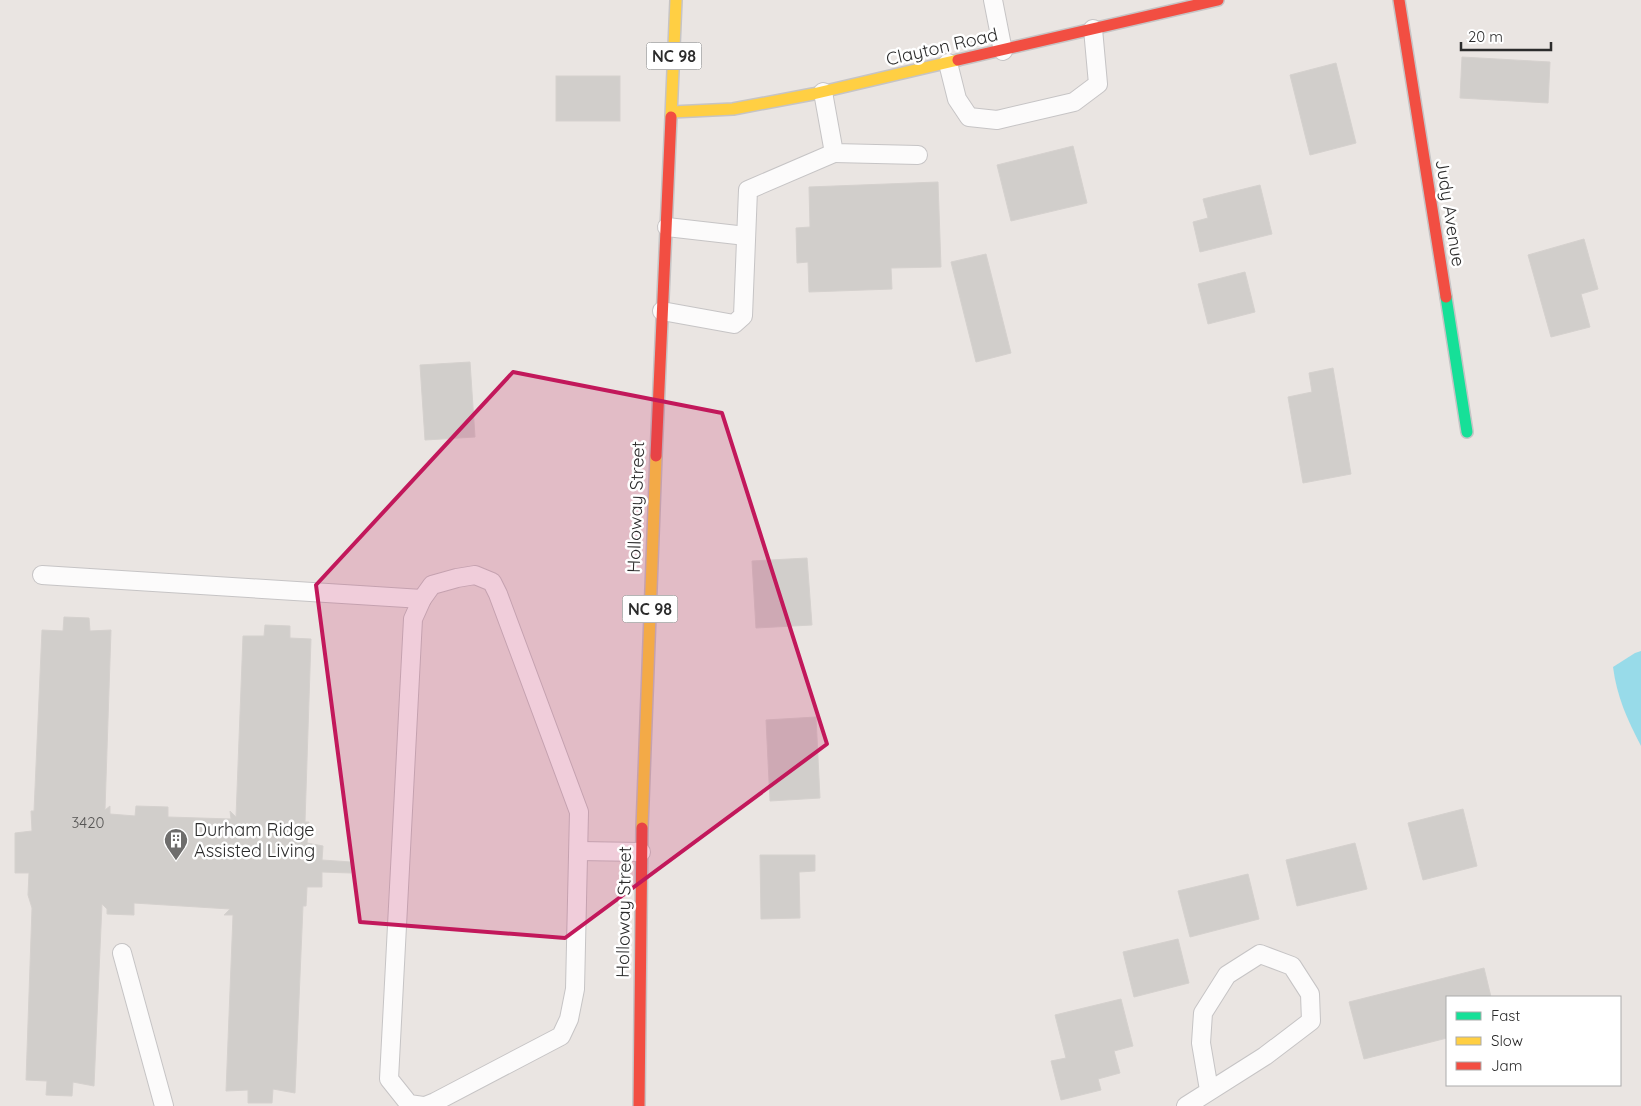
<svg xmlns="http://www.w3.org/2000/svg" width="1641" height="1106" viewBox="0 0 1641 1106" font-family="Quicksand,sans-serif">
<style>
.water{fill:#98dbe9}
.building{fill:#d1cecb;stroke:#d5d1ce}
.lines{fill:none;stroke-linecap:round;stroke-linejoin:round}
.lane-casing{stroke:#c6c4c5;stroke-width:20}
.fast-casing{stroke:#c6c4c5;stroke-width:14}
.slow-casing{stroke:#c6c4c5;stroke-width:14}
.jam-casing{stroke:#c6c4c5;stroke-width:14}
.lane{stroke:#fcfbfb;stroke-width:18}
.fast{stroke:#16e098;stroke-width:11}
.slow{stroke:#ffcf43;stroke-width:11}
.jam{stroke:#f24e42;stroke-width:11}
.marked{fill:#c2185b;fill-opacity:0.2;stroke:#c2185b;stroke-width:4;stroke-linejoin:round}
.labels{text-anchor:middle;stroke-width:5;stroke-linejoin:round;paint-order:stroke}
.number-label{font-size:15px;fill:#565554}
.shield{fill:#fff;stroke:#6b6b6b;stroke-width:1}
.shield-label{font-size:16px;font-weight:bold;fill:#2c2c2c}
.street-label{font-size:18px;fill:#2c2c2c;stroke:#fff}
.poi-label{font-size:18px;fill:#2c2c2c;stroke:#fff;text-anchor:start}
</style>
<rect width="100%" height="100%" fill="#eae5e2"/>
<path class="water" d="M1641 651V746C1627 719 1617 697 1613 667L1635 653Z"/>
<g class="building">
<path d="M1462 57 1550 62 1548 103 1460 98Z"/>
<path d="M1336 63 1356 143 1310 155 1290 75Z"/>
<rect x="556" y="76" width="64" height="45"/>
<path d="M1073 146 1087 203 1011 221 997 165Z"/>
<path d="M938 182 941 267 891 268 892 289 809 292 808 262 797 263 796 228 810 227 809 187Z"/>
<path d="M1260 185 1272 234 1200 252 1193 222 1208 218 1203 199Z"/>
<path d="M1584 239 1598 289 1581 294 1590 327 1551 337 1528 255Z"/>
<path d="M986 254 1011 353 976 362 951 262Z"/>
<path d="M1245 272 1255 312 1208 324 1198 284Z"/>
<path d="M470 362 475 437 425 440 420 365Z"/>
<path d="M1333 368 1351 474 1303 483 1288 397 1312 392 1309 373Z"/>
<path d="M807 558 812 625 756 628 752 561Z"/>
<path d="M64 617 89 618 90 631 111 630 105 810 110 806V814L135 816 136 806 168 807V817L231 819 230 811 236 817 243 636H264L265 625 290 626V638L311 639 305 822H309L307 843 323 846 322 860 351 862V873L322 872V887H307L306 906H303L295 1093 273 1089 272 1103H248V1090L226 1091 233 915H224L230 909 134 903V915L107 914V909L102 904 94 1086 73 1082 72 1096 46 1095 47 1081 26 1080 32 908 28 895 29 873H15V833L32 831 31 811H34L42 630 63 631Z"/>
<path d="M816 717 820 798 770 801 766 720Z"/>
<path d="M1463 809 1477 866 1423 880 1408 823Z"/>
<path d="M1355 843 1367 889 1297 906 1286 860Z"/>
<path d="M760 855H815V871L799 872 800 918 761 919Z"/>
<path d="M1248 874 1259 919 1190 937 1178 891Z"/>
<path d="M1178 939 1189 983 1134 997 1123 952Z"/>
<path d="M1484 968 1491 997H1447V1038L1364 1059 1349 1002Z"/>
<path d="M1121 999 1133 1046 1114 1051 1120 1073 1098 1079 1101 1090 1061 1100 1051 1061 1066 1058 1055 1015Z"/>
</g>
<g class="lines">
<g class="lane-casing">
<g id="lane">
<path d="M993 0 1003 51"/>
<path d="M948 63 957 99 969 117 997 120 1074 102 1098 84 1093 29"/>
<path d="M823 92 834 153 918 155"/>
<path d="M667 227 746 236"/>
<path d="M662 311 734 324 743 316 748 190 834 153"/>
<path d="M42 575 422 599"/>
<path d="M579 851 641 852"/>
<path d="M122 953 164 1106"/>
<path d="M423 1106 409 1104 389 1079 413 619 422 599 432 585 457 578 475 575 492 582 498 594 579 812 575 989 569 1019 561 1036 435 1102 425 1106"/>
<path d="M1186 1106 1265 1056 1311 1021 1310 994 1292 966 1260 954 1227 975 1203 1013 1201 1043 1209 1090"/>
</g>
</g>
<g class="fast-casing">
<path id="fast" d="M1446 297 1467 432"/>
</g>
<g class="slow-casing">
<g id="slow">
<path d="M672 112 733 109 813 94 958 60"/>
<path d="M671 117 676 0"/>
<path d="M642 828 656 456"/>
</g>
</g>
<g class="jam-casing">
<g id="jam">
<path d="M1399 0 1446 297"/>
<path d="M958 60 1218 0"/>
<path d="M656 456 671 117"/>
<path d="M639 1106 642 828"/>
</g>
</g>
<use href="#lane" class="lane"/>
<use href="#fast" class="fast"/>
<use href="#slow" class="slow"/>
<use href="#jam" class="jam"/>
</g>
<path class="marked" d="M513 372 722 413 827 744 565 938 360 922 316 585Z"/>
<defs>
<g id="building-pin" transform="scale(1.25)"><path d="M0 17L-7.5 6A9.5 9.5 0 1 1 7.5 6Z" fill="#6e6d6c" stroke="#fff"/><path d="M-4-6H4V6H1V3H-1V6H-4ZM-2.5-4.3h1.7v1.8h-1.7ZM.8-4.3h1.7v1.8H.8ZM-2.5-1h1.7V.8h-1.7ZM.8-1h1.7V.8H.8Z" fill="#fff"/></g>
</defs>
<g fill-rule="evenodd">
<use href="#building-pin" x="176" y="840"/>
</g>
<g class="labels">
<g class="number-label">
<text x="88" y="828">3420</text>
</g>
<g class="shield">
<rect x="646.5" y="42.5" width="55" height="27" rx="4"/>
<rect x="622.5" y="595.5" width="55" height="27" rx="4"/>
</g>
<g class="shield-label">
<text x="674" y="62">NC 98</text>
<text x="650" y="615">NC 98</text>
</g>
<g class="street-label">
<text transform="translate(942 47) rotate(-13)" y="6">Clayton Road</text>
<text transform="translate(1450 213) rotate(81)" y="6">Judy Avenue</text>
<text transform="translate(636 507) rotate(-88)" y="6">Holloway Street</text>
<text transform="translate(624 912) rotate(-89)" y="6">Holloway Street</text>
</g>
<g class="poi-label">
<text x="194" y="836">Durham Ridge<tspan x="194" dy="21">Assisted Living</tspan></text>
</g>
</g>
<rect x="1446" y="996" width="175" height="90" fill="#ffffff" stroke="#ababab"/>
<rect x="1456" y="1012" width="25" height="8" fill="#16e098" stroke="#ababab"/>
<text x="1491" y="1021" font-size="15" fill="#2c2c2c">Fast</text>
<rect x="1456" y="1037" width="25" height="8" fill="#ffcf43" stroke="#ababab"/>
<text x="1491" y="1046" font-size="15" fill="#2c2c2c">Slow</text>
<rect x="1456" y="1062" width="25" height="8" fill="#f24e42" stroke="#ababab"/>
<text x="1491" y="1071" font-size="15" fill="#2c2c2c">Jam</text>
<path d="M1461 42v8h90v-8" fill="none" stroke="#2c2c2c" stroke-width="2.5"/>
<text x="1468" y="42" font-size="15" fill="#2c2c2c" stroke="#ffffff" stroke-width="4" paint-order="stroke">20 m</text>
</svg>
